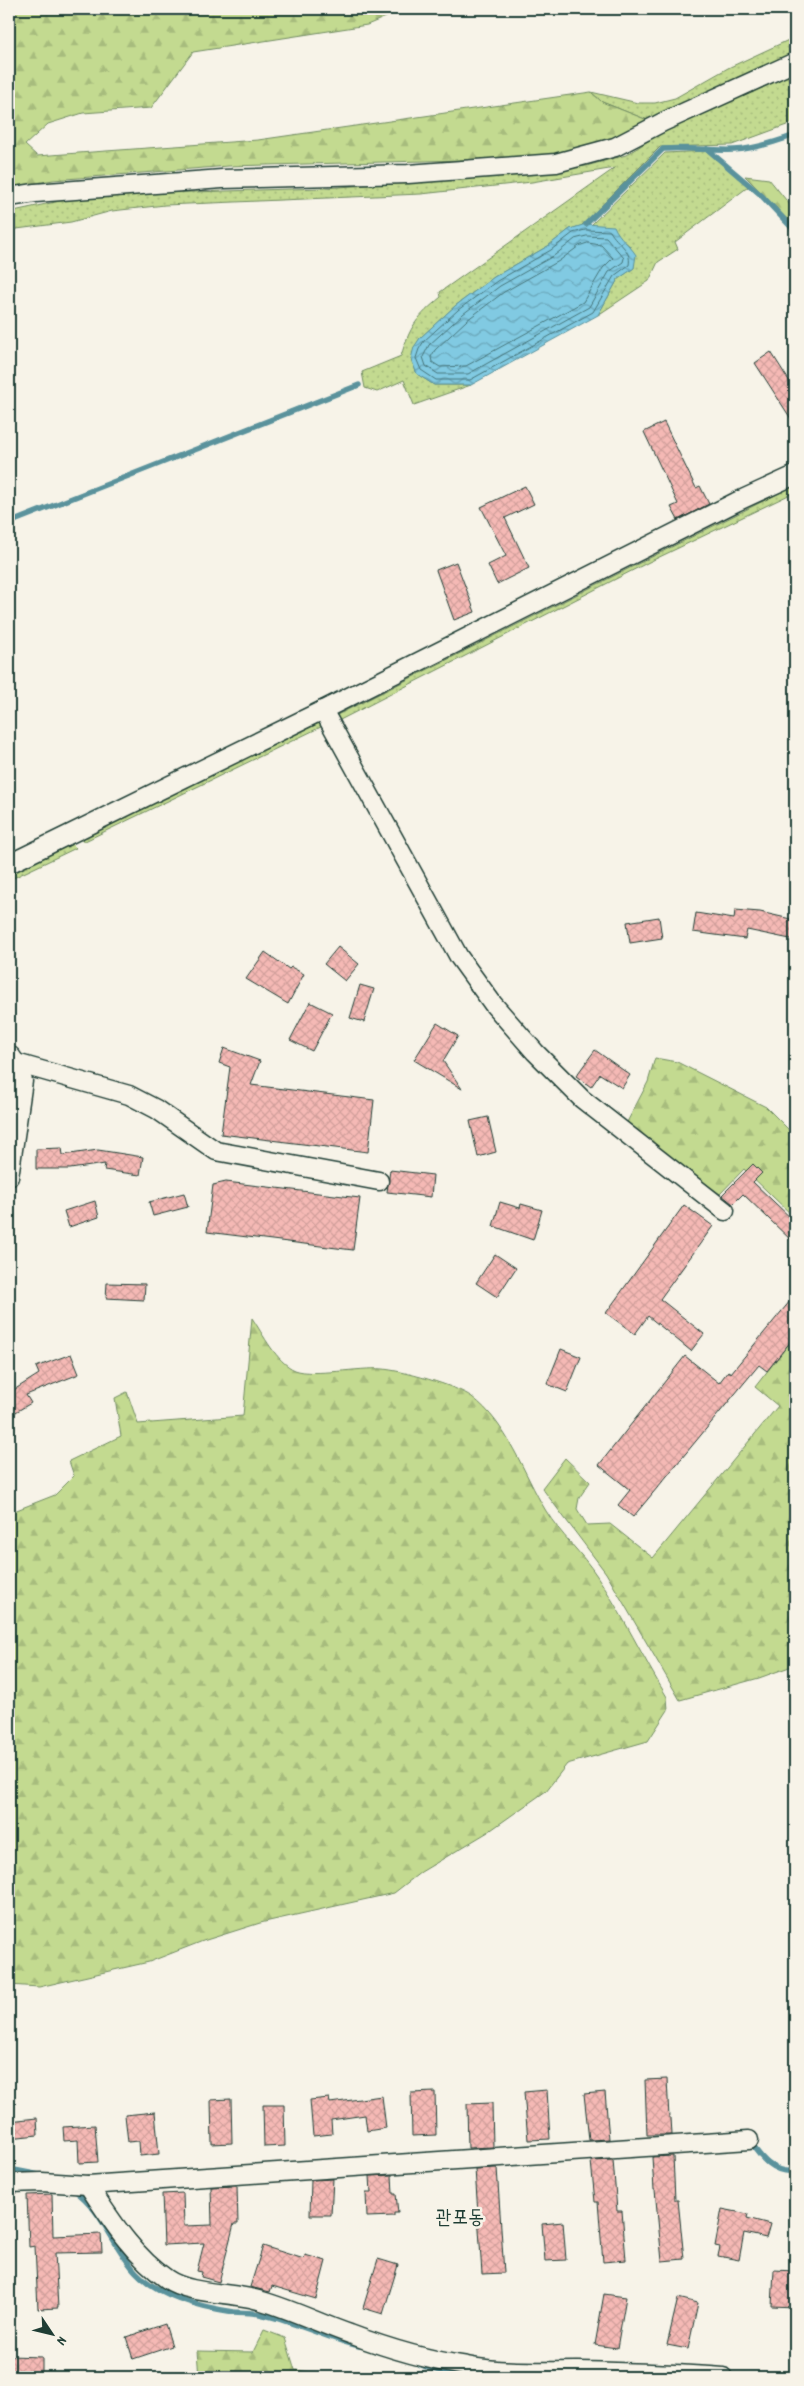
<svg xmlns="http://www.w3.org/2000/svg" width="804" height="2386" viewBox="0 0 804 2386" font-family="Dekko,'Poor Story',sans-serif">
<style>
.grass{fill:url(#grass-dots);stroke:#718c62}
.forest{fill:url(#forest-firs);stroke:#718c62}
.water{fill:url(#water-waves);stroke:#5a929c}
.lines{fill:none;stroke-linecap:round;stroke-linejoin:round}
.shore{stroke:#46757a;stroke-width:1}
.stream{stroke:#5a929c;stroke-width:5.5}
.building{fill:url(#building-cross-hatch);stroke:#1f3d34}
.minor-casing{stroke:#1f3d34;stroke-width:21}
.minor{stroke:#f7f3e8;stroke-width:18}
.labels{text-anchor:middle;stroke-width:5;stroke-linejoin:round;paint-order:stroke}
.quarter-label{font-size:20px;fill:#1f3d34;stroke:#f7f3e8}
</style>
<defs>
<pattern id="grass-dots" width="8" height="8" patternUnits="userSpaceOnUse" patternTransform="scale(1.25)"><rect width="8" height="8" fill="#c3da90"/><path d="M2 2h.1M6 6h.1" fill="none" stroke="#a7bc7d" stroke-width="1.8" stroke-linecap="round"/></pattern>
<pattern id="forest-firs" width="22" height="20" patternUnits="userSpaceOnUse" patternTransform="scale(1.25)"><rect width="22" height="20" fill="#c3da90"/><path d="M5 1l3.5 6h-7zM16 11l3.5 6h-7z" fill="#a7bc7d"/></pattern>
<pattern id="water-waves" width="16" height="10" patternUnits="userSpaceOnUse" patternTransform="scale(1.25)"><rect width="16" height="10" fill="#81cae2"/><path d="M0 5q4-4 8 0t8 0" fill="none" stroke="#69a5b8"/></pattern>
<pattern id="building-cross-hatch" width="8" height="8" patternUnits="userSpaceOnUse" patternTransform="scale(1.25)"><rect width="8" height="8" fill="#f5b9b5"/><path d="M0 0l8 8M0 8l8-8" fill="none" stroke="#d2a09c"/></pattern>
</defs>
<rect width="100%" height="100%" fill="#f7f3e8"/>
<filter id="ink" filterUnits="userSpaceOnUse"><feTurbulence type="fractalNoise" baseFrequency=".02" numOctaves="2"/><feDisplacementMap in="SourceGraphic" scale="10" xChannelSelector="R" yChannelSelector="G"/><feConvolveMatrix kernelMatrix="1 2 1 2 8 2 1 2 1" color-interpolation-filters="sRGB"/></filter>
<g filter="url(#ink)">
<g class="grass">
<path d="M795 37V55L650 121 602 102 591 92 638 103H655L675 98 728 68Z"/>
<path d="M795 72V122L732 145 660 147 581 226 570 229 548 246 494 277 455 306 420 338 411 359 417 374 434 385H471L414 405 404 380 377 392 365 388 362 372 401 356C410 326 417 317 441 297L440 292 615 168 532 182 421 194 165 205 112 211 71 222 9 230V212L60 201 128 194 324 188 473 178 586 166 626 155 664 131Z"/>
<path d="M707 151 729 167 748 187 675 242 678 249 658 262 649 281 598 315 618 279 634 268 630 246 618 236 591 225 665 153Z"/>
<path d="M795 485V492L649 562 338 721 335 716Z"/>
<path d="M323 718 325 725 83 842 79 837Z"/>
<path d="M70 842 76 848 9 880V872Z"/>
</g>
<g class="forest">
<path d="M9 9H405L367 25 193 52 151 108 83 113 48 124 25 145 37 156 258 140 591 92 602 102 650 121 612 139 583 149 553 155 463 160 229 166 53 180 9 188Z"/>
<path d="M745 176 769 179 795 211V227Z"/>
<path d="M655 1058 677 1062 766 1107 795 1136V1218L744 1169 720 1194 625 1126 648 1082Z"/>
<path d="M252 1318C263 1334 276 1362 295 1370 314 1377 360 1367 382 1369 401 1370 457 1386 472 1397 508 1424 523 1473 546 1511 560 1534 582 1553 597 1576 623 1615 643 1658 667 1697L668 1710 648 1741 567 1764 546 1791 488 1832 421 1872 394 1893 260 1923 203 1941 149 1962 39 1987 9 1985V1513L55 1495 74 1476 69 1461 121 1436 115 1398 127 1392 138 1424 243 1416Z"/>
<path d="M795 1336V1665L759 1678 680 1700 606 1573 542 1488 565 1458 590 1482 579 1498 577 1509 587 1525 610 1524 653 1558 778 1406 755 1387Z"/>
<path d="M264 2330 285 2338 295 2370 346 2377H199L197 2351 253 2352Z"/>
</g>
<path class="water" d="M586 224 614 226C619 238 629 244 636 255L634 268 618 279 598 315 471 385H434L417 374 411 359 414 347 420 338 455 306 494 277 548 246 570 229Z"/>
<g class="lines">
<g class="shore">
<path d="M586 230 610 231C617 244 632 249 629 265L614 276 593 312 470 380H436L421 370 416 358 419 349 424 341 458 310 497 281 551 250 573 233Z"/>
<path d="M587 236 606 237 624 258 623 262 609 272 589 307 468 374H438L426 366 423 357 429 345 463 314 500 286 555 255 575 239Z"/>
<path d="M588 243 601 245 613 258 603 268 583 302 466 366 440 367 432 362 431 357 435 350 467 320 504 292 559 261 579 246Z"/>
</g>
<g class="stream">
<path d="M707 149 761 195 795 231"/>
<path d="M586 224 663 149C687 147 710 151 734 150 755 149 776 142 795 135"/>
<path d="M9 523 359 385"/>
<path d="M750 2142C761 2158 773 2174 795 2171"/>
<path d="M9 2169 40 2175"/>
<path d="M74 2190C102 2209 113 2247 136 2272 159 2297 201 2307 234 2312 244 2313 254 2312 264 2315 296 2322 326 2338 359 2346"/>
<path d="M420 2365 458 2377"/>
</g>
</g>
<g class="building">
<path d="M771 352 795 390V425L755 363Z"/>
<path d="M664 422 696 488 700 486 709 504 678 520 671 507 678 504 644 432Z"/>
<path d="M525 486 534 504 505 518 529 568 497 584 488 565 506 556 481 507Z"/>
<path d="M456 562 475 612 454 620 436 570Z"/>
<path d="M735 910 760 912 795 920V940L747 930 745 939 693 932 696 913 734 919Z"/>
<path d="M659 917 662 938 630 943 627 922Z"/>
<path d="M338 947 359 964 345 981 324 964Z"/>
<path d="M265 952 289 969 291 967 304 974 288 1004 246 979Z"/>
<path d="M360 985 374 989 364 1022 350 1018Z"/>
<path d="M310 1002 332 1013 312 1051 290 1040Z"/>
<path d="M437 1023 458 1036 443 1061 462 1089 414 1060Z"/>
<path d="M224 1048 260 1061 251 1085 374 1100 368 1152 221 1134 230 1067 219 1063Z"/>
<path d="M595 1050 630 1075 622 1088 600 1074 591 1087 576 1076Z"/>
<path d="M488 1117 496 1152 478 1157 470 1121Z"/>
<path d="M62 1148 63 1155 98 1150 143 1157 140 1175 104 1170 105 1164 70 1169H36V1149Z"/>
<path d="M753 1164 762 1173 753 1182 795 1222V1244L743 1194 733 1204 722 1195Z"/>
<path d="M390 1170 433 1175 431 1197 387 1192Z"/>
<path d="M226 1182 360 1198 353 1250 207 1232 213 1185Z"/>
<path d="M184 1193 188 1207 153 1216 149 1202Z"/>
<path d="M95 1201 99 1217 69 1227 64 1211Z"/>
<path d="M500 1202 520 1208 521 1204 542 1210 533 1240 493 1226Z"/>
<path d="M684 1205 713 1226 660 1299 704 1334 691 1351 648 1316 635 1334 606 1313Z"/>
<path d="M495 1254 516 1268 497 1297 476 1283Z"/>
<path d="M107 1283 145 1284 144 1300 106 1298Z"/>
<path d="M795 1295V1336L767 1371 759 1365 633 1517 618 1505 630 1490 599 1465 685 1356 719 1383 728 1371 731 1373Z"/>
<path d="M561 1349 581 1357 567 1392 547 1384Z"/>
<path d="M71 1354 79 1374 26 1395 31 1403 9 1416V1393L39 1374 36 1367Z"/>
<path d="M667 2079 669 2118H671L672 2135H647L645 2080Z"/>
<path d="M547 2090 550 2139 528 2140 524 2092Z"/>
<path d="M435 2092 436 2135 412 2136 411 2093Z"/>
<path d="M605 2092 609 2139 589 2140 584 2094Z"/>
<path d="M382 2096 386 2128 367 2131 365 2115 331 2120 332 2134 313 2136 310 2100 329 2098 330 2103Z"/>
<path d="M231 2099 232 2143 212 2144 211 2100Z"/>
<path d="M492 2103 493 2147 468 2148 467 2104Z"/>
<path d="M263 2105H284L285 2146 264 2147Z"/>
<path d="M155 2112 159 2154 140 2156 139 2141 128 2142 125 2115Z"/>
<path d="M37 2118 38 2135 9 2138V2121Z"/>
<path d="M95 2125 98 2162 79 2163 78 2140 64 2141 63 2127Z"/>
<path d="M673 2156 675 2200H678L684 2259 662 2261 655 2190H654L652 2157Z"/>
<path d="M613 2160 617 2211H622L626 2260 603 2262 598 2202H595L591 2161Z"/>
<path d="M497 2168 504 2273 482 2274 475 2169Z"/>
<path d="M392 2175 393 2194H396L398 2213H394V2216L367 2217 366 2193H371L370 2176Z"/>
<path d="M333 2179 331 2215H310L311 2180Z"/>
<path d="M237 2186 238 2224H234L219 2282 201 2277 202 2272 197 2271 204 2243 164 2245 162 2194 183 2193 184 2226 212 2225 211 2187Z"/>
<path d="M52 2194 53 2236 101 2234 102 2252 55 2253 58 2308 38 2309 35 2246 29 2247 27 2195Z"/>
<path d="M722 2209 748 2214 747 2218 770 2224 766 2238 744 2233 739 2260 718 2256 720 2247 715 2246Z"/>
<path d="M563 2222 566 2260 545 2261 542 2224Z"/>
<path d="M263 2246 304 2259 305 2255 326 2261 316 2299 272 2286 270 2292 250 2287Z"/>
<path d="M378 2259 398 2265 383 2314 363 2308Z"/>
<path d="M774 2270 795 2271V2307L772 2306Z"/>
<path d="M604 2294 626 2297 617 2348 595 2345Z"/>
<path d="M678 2298 698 2303 688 2349 667 2345Z"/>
<path d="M165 2324 172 2346 133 2359 126 2337Z"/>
<path d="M9 2356 42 2357V2377L9 2376Z"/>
</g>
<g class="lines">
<g class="minor-casing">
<g id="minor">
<path d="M9 197 35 193 222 179 408 174 556 163 615 147 663 122 795 62"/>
<path d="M323 710 459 957 493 1004 535 1052 582 1099 725 1211"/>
<path d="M9 864 323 710 736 502 795 475"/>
<path d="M16 1063 129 1095 156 1109 216 1151 379 1181"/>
<path d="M9 1177 23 1081 16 1063 11 1056"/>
<path d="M9 2183 42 2182 88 2185 749 2140"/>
<path d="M88 2185C110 2218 133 2256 167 2279 190 2295 235 2292 262 2301 293 2310 321 2324 350 2334 387 2348 428 2360 467 2366 503 2373 539 2371 576 2371 624 2372 674 2373 723 2377"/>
</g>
</g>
<use href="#minor" class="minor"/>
</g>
</g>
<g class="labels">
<g class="quarter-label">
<text x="460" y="2223">관포동</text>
</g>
</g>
<rect width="804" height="2386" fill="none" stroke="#f7f3e8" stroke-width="30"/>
<rect x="15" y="15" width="774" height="2356" fill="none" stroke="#1f3d34" stroke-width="2" filter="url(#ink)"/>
<g transform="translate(52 2334) rotate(125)" stroke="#f7f3e8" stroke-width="4" paint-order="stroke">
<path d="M0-4L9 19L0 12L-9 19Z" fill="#1f3d34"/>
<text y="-8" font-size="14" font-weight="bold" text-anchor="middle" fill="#1f3d34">N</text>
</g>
</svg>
